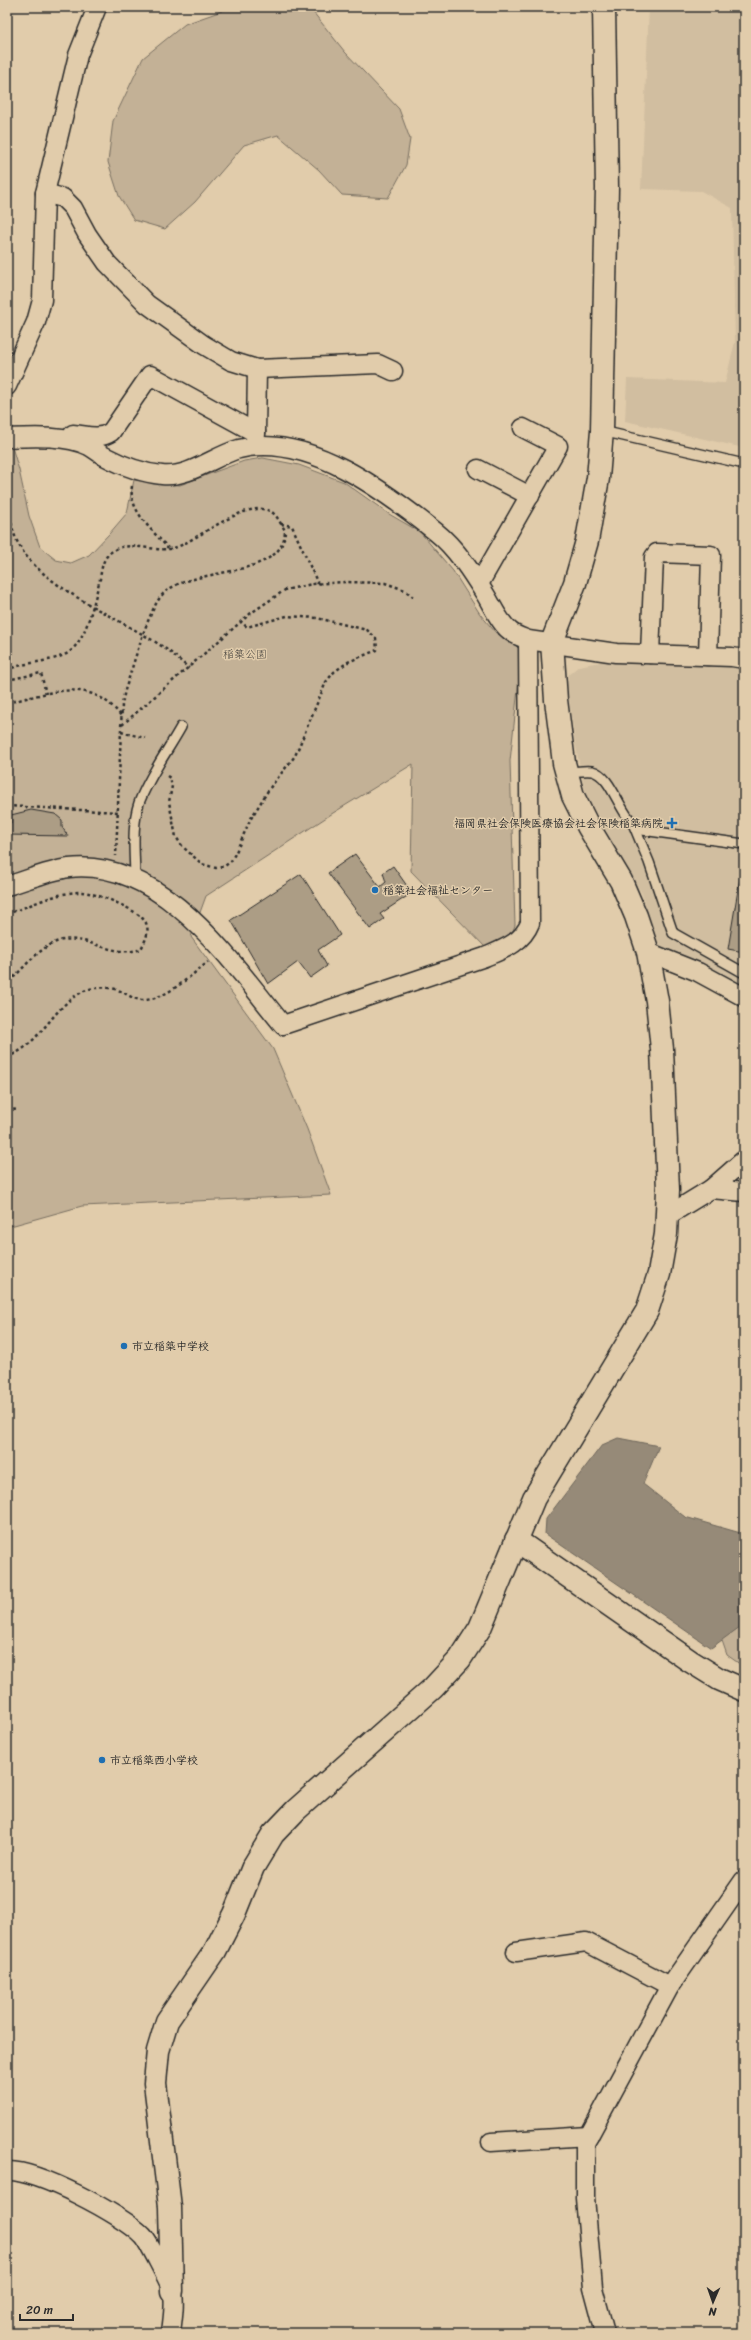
<svg xmlns="http://www.w3.org/2000/svg" width="751" height="2340" viewBox="0 0 751 2340" font-family="Sriracha,'Klee One',sans-serif">
<style>
.built{fill:#d1bea0}
.green{fill:#c3b196;stroke:#776e60}
.water{fill:#968a78;stroke:#6b6459}
.building{fill:#ac9d85;stroke:#2b2b2b}
.lines{fill:none;stroke-linecap:round;stroke-linejoin:round}
.lane-casing{stroke:#2b2b2b;stroke-width:12}
.street-casing{stroke:#2b2b2b;stroke-width:21}
.secondary-casing{stroke:#2b2b2b;stroke-width:25}
.path{stroke:#2b2b2b;stroke-width:2.5;stroke-dasharray:3 3;stroke-linecap:butt}
.lane{stroke:#e1ccab;stroke-width:9}
.street{stroke:#e1ccab;stroke-width:18}
.secondary{stroke:#e1ccab;stroke-width:22}
.poi-dot{fill:#1f6fb2;stroke:#e1ccab;stroke-width:1.5}
.labels{text-anchor:middle;stroke-width:3;stroke-linejoin:round;paint-order:stroke}
.park-label{font-size:11px;fill:#423f3b;stroke:#e1ccab}
.poi-label{font-size:11px;font-weight:bold;fill:#2b2b2b;stroke:#e1ccab;text-anchor:start}
</style>
<rect width="100%" height="100%" fill="#e1ccab"/>
<filter id="ink" filterUnits="userSpaceOnUse"><feTurbulence type="fractalNoise" baseFrequency=".025" numOctaves="2"/><feDisplacementMap in="SourceGraphic" scale="8" xChannelSelector="R" yChannelSelector="G"/><feConvolveMatrix kernelMatrix="1 2 1 2 8 2 1 2 1" color-interpolation-filters="sRGB"/></filter>
<g filter="url(#ink)">
<g class="built">
<path d="M649 7H744V448L625 421 627 379 725 383 735 342 732 208 701 191 641 189Z"/>
<path d="M605 661 718 665 744 669V992L657 944 642 894 586 796 575 743 567 686 568 675 579 666Z"/>
</g>
<g class="green">
<path d="M233 7H309L345 52 399 109 410 139 406 165 388 198 342 195 319 170 278 135 244 145 195 202 165 229 134 220 119 196 108 162 113 121 143 58 185 24Z"/>
<path d="M11 444 19 470 29 516 40 547 56 560 71 563 89 555 109 534 127 513 134 480 180 485 244 461 263 458 299 465 344 482 389 514 420 532 453 571 480 614 496 633 513 643 522 652 510 761 515 925 510 940 489 951 411 871 413 764 333 813 206 896 191 937 273 1049 307 1129 331 1195 82 1206 7 1227V445Z"/>
<path d="M744 1595V1667L727 1655 716 1623Z"/>
</g>
<path class="water" d="M618 1438 659 1446 643 1484 685 1517 744 1534V1624L711 1648 545 1534 546 1519 602 1445Z"/>
<g class="building">
<path d="M31 810 55 814 62 820V827L68 836 7 835V825L11 823V815Z"/>
<path d="M355 854 380 887 386 882 383 873 393 866 412 893 380 914 384 919 370 929 328 873Z"/>
<path d="M742 866H744V952L728 949Z"/>
<path d="M301 874 340 935 318 950 327 966 310 978 298 962 268 984 231 920Z"/>
</g>
<g class="lines">
<g class="lane-casing">
<g id="lane">
<path d="M602 431 744 464"/>
<path d="M566 772C574 772 584 770 592 771 614 776 619 819 642 830L744 844"/>
<path d="M634 826 649 862 673 933 744 973"/>
<path d="M135 880C135 856 131 827 139 803 149 776 167 752 181 727"/>
</g>
</g>
<g class="street-casing">
<g id="street">
<path d="M45 193 63 198 73 208 87 234 107 263 147 304 204 345 231 361 257 369 256 433"/>
<path d="M257 369 378 364 393 371"/>
<path d="M7 386 36 322 42 300 45 193 78 55 97 7"/>
<path d="M73 434C86 435 99 440 111 432L150 375 256 433 255 442"/>
<path d="M7 438C32 437 65 435 89 446 94 449 99 453 104 456 123 466 141 473 162 475 189 478 214 456 239 449 308 432 386 492 436 532 456 548 472 573 485 594 492 605 499 622 509 630 514 635 521 637 528 640L616 653 732 657 744 659"/>
<path d="M478 469 530 496"/>
<path d="M479 584 558 446 523 428"/>
<path d="M650 654 654 557 657 553 711 555 708 656"/>
<path d="M7 886C27 880 48 871 69 868 163 858 231 962 283 1025L485 957C504 949 522 943 530 923L528 640"/>
<path d="M648 952 698 972 744 997"/>
<path d="M711 1189 744 1160"/>
<path d="M667 1216 711 1189 744 1192"/>
<path d="M516 1952 586 1942 670 1986"/>
<path d="M491 2142 589 2136"/>
<path d="M7 2171C36 2169 123 2215 143 2236 149 2242 169 2282 172 2290 176 2302 172 2321 171 2333"/>
<path d="M605 2333 593 2288 585 2198V2143L670 1986 744 1880"/>
</g>
</g>
<g class="secondary-casing">
<g id="secondary">
<path d="M516 1540 690 1661 719 1679 744 1690"/>
<path d="M172 2291 170 2207 155 2083 158 2051 167 2021 215 1951 234 1914 253 1867 273 1834 296 1810 433 1688 460 1659 480 1628 534 1498 647 1311 659 1274 666 1234 668 1190 662 1049 657 1001 648 952 636 916 621 881 588 826 573 796 564 763 556 700 552 642 575 583 587 541 598 478 602 431 607 188 604 7"/>
</g>
</g>
<g class="path">
<path d="M132 486C128 510 153 531 168 548"/>
<path d="M7 493C10 509 10 526 17 541 38 587 121 618 163 647 172 653 180 661 189 668"/>
<path d="M281 524 292 526 318 584"/>
<path d="M7 670C26 661 51 663 68 653 87 640 94 601 100 579 101 572 102 562 107 556 124 536 153 554 174 548 197 541 250 495 273 513 278 517 281 525 285 530 285 581 191 565 163 594 148 609 133 667 125 690L122 704 116 856"/>
<path d="M7 680 41 673 46 694"/>
<path d="M7 703C50 693 90 675 122 717"/>
<path d="M122 725 251 613 285 590 312 584 345 582 385 583 405 590 413 597"/>
<path d="M121 732 145 738"/>
<path d="M167 776 170 778 172 786 169 802 176 837 183 847 202 864 216 868 225 866 231 861 236 852 250 820 269 789 295 756 326 682 334 672 348 662 377 650 376 638 367 630 317 618 287 616 247 627 241 622"/>
<path d="M7 806 118 812"/>
<path d="M7 914C30 906 56 892 81 892 95 892 140 910 146 923 150 932 145 941 141 949 112 959 86 933 59 941 39 947 22 970 7 984"/>
<path d="M7 1038 13 1055"/>
<path d="M7 1057C40 1046 52 1007 82 992 91 987 108 986 118 990 128 994 134 1001 146 1000 169 997 190 976 208 962"/>
<path d="M7 1109 18 1110"/>
</g>
<use href="#lane" class="lane"/>
<use href="#street" class="street"/>
<use href="#secondary" class="secondary"/>
</g>
</g>
<g class="poi-dot">
<path d="M670 817h4v4h4v4h-4v4h-4v-4h-4v-4h4z"/>
<circle cx="375" cy="890" r="4"/>
<circle cx="124" cy="1346" r="4"/>
<circle cx="102" cy="1760" r="4"/>
</g>
<g class="labels">
<g class="park-label">
<text x="245" y="658">稲築公園</text>
</g>
<g class="poi-label">
<text x="663" y="827" text-anchor="end">福岡県社会保険医療協会社会保険稲築病院</text>
<text x="383" y="894">稲築社会福祉センター</text>
<text x="132" y="1350">市立稲築中学校</text>
<text x="110" y="1764">市立稲築西小学校</text>
</g>
</g>
<rect width="751" height="2340" fill="none" stroke="#e1ccab" stroke-width="24"/>
<rect x="12" y="12" width="727" height="2316" fill="none" stroke="#2b2b2b" stroke-width="1.5" filter="url(#ink)"/>
<g transform="translate(713 2302) rotate(182)" stroke="#e1ccab" stroke-width="3" paint-order="stroke">
<path d="M0-3L7 15L0 10L-7 15Z" fill="#2b2b2b"/>
<text y="-6" font-size="11" font-weight="bold" text-anchor="middle" fill="#2b2b2b">N</text>
</g>
<path d="M20 2314v6h53v-6" fill="none" stroke="#2b2b2b" stroke-width="2"/>
<text x="26" y="2314" font-size="12" fill="#2b2b2b" stroke="#e1ccab" stroke-width="3" paint-order="stroke">20 m</text>
</svg>
